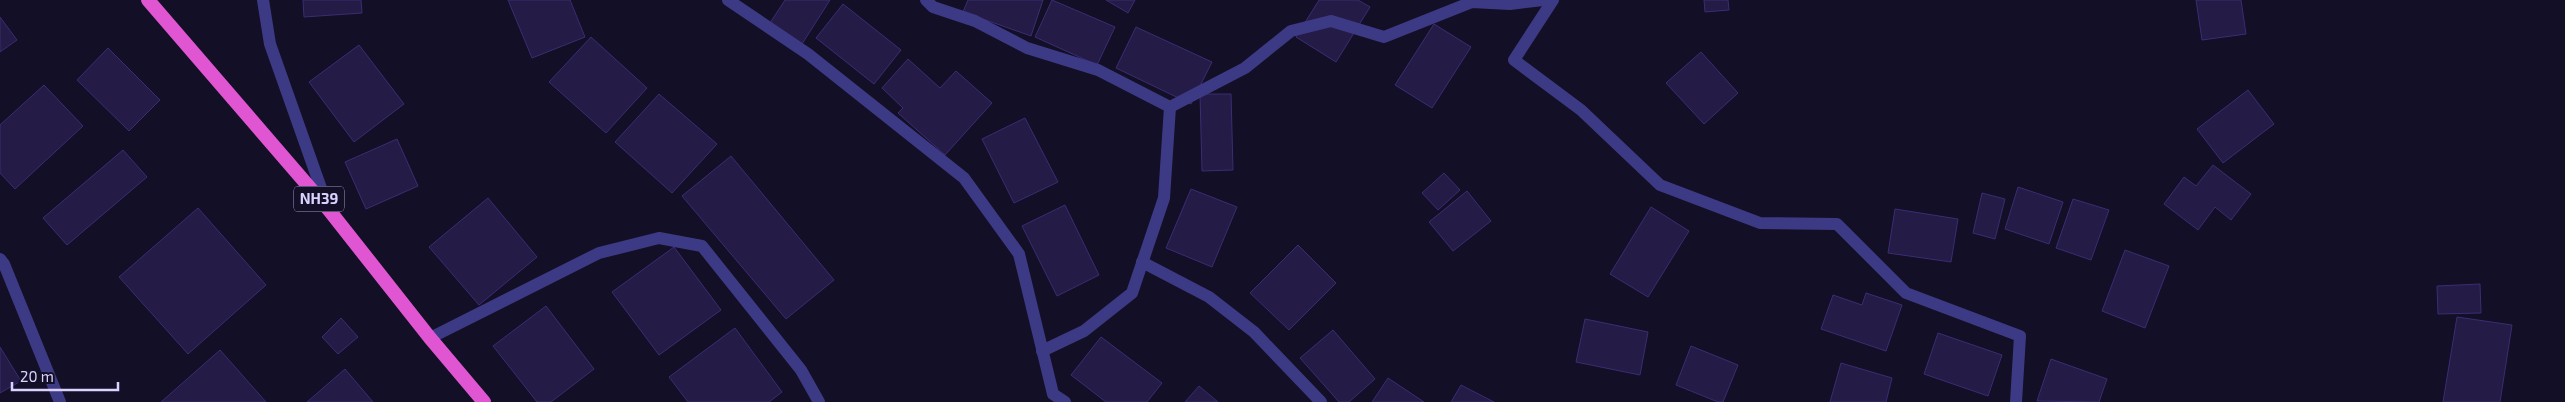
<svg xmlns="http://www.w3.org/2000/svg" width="2565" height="402" viewBox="0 0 2565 402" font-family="'Exo 2',sans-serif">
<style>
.building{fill:#241b47;stroke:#3b2d73}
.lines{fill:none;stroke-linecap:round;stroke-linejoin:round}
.minor{stroke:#3d3a85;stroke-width:12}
.tertiary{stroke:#3d3a85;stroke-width:12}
.trunk{stroke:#e055d1;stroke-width:14}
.labels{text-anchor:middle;stroke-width:5;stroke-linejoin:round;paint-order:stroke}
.shield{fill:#130f26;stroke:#9e99be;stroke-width:1}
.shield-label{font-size:15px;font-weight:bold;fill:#d9d4ff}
</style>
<rect width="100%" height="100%" fill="#130f26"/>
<g class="building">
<path d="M303 0H361L362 13 304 17Z"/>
<path d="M508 0H570L585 37 532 58Z"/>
<path d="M785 0H830L802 44 770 23Z"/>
<path d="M968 0H1043L1031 36 963 12Z"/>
<path d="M1052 0 1115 27 1097 65 1035 37Z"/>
<path d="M1106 0H1135L1128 13Z"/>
<path d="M1319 0H1358L1370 7 1336 62 1296 37Z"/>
<path d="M1704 0H1728L1729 10 1705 12Z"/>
<path d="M2196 0H2241L2246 34 2202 40Z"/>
<path d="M843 4 901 50 874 84 816 38Z"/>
<path d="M0 17 17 40 0 52Z"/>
<path d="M1434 24 1471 47 1432 108 1395 85Z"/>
<path d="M1136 27 1212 62 1191 104 1116 68Z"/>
<path d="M591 37 647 88 606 133 549 82Z"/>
<path d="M359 45 404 104 354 142 309 82Z"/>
<path d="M108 48 160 100 129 131 77 80Z"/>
<path d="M1701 52 1738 93 1704 124 1666 83Z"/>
<path d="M908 59 940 88 956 71 992 103 945 155 898 113 903 108 882 88Z"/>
<path d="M44 85 83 126 15 189 0 173V125Z"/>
<path d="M2248 90 2274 124 2223 163 2197 129Z"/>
<path d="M659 94 717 144 672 193 615 142Z"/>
<path d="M1200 94H1231L1233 170 1202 171Z"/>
<path d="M1025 118 1058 182 1014 203 982 139Z"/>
<path d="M397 139 418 186 366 209 345 162Z"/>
<path d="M123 150 147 177 67 245 43 218Z"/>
<path d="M731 156 834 280 786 319 682 196Z"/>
<path d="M2213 165 2251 194 2231 220 2215 207 2198 230 2164 204 2184 177 2196 186Z"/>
<path d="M1444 173 1460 190 1438 210 1422 193Z"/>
<path d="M2018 187 2063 202 2049 244 2005 229Z"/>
<path d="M1191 189 1237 207 1212 267 1166 248Z"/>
<path d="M1467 191 1491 221 1453 251 1429 222Z"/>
<path d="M1982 193 2005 199 1995 239 1973 233Z"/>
<path d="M488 198 537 257 479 305 429 247Z"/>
<path d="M2073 199 2109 210 2091 260 2056 248Z"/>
<path d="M1065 205 1099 275 1057 296 1022 226Z"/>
<path d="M1651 207 1689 231 1648 297 1610 274Z"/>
<path d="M198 208 266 285 188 354 119 277Z"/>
<path d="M1895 209 1958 219 1951 262 1888 253Z"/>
<path d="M1298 245 1336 283 1289 330 1250 293Z"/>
<path d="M674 247 721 310 659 355 612 292Z"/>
<path d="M2125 250 2169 266 2145 328 2102 311Z"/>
<path d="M2480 284 2481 313 2438 314 2437 286Z"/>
<path d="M1866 293 1902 305 1886 351 1821 329 1833 295 1862 305Z"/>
<path d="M546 306 594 369 551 402H537L493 346Z"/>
<path d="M2457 317 2512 325 2500 402H2443Z"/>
<path d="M341 318 358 337 338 354 322 337Z"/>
<path d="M1585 319 1648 332 1640 375 1576 362Z"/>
<path d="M735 328 782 392 769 402H688L669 377Z"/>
<path d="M1333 330 1375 379 1349 402H1339L1300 358Z"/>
<path d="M1938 333 2002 355 1988 396 1924 374Z"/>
<path d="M1101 337 1162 383 1147 402H1106L1071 375Z"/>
<path d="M1691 346 1738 365 1723 402H1718L1676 385Z"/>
<path d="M0 347 21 381 0 393Z"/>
<path d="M220 350 266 402H161Z"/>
<path d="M2051 359 2107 379 2099 402 2037 401Z"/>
<path d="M1841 363 1892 378 1886 402H1830Z"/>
<path d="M345 369 373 402H307Z"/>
<path d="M1388 378 1424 402H1372Z"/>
<path d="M1461 385 1494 402H1451Z"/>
<path d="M1199 386 1218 402H1185Z"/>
</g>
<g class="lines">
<g class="minor">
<path d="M263 0 270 44 328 208"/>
<path d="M728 0 808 54 964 178 1019 254 1053 394 1065 402"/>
<path d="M926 0 933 7 975 21 1027 48 1098 70 1170 107 1164 198 1132 293 1084 331 1042 351"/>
<path d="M1553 0 1514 60 1581 110 1660 185 1760 223 1837 224 1906 293 2020 336 2016 402"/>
<path d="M1170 107 1245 68 1291 31 1331 21 1384 37 1472 2 1510 4 1543 0"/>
<path d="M1142 262 1209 297 1254 332 1321 402"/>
<path d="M430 338 599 253 659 238 702 246 801 370 819 402"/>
</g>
<path class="tertiary" d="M0 259 4 264 60 402"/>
<path class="trunk" d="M148 0 329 210 430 338 484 402"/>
</g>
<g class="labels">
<rect class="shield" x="294" y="186.5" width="50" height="25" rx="4"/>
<g class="shield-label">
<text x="319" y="204">NH39</text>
</g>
</g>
<path d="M12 382v8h106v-8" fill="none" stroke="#d9d4ff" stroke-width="2.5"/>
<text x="20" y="382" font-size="15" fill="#d9d4ff" stroke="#130f26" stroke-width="4" paint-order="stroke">20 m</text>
</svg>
